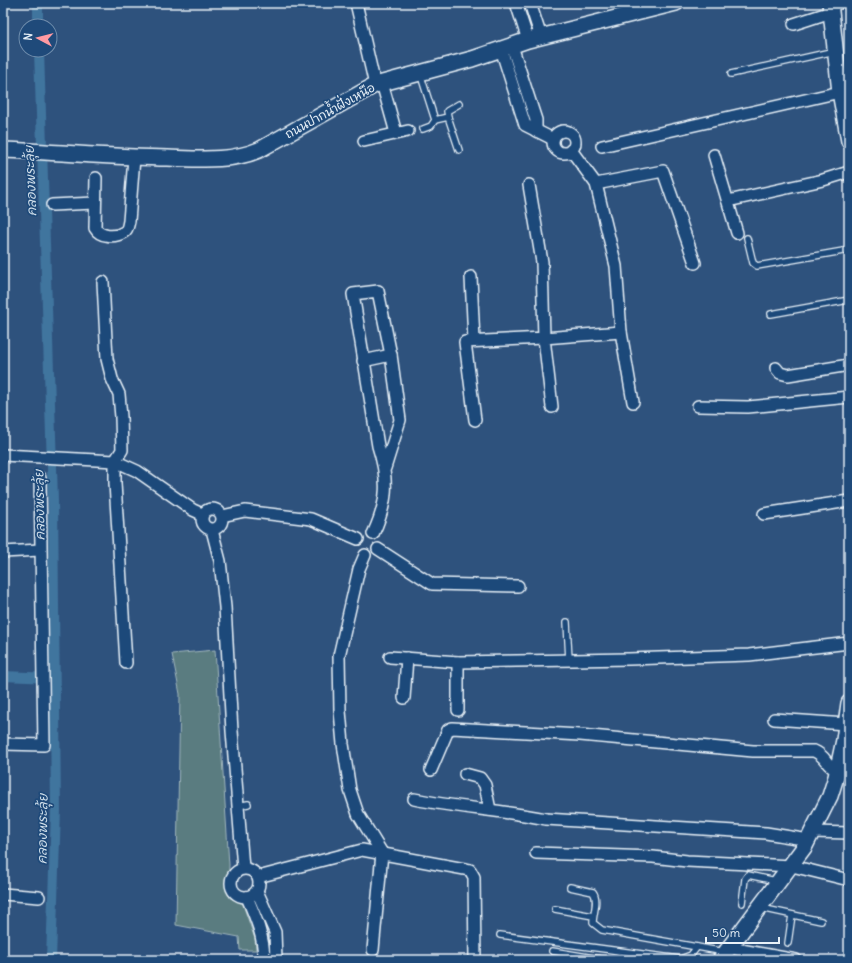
<svg xmlns="http://www.w3.org/2000/svg" width="852" height="963" viewBox="0 0 852 963" font-family="Delius,'Playpen Sans Thai',sans-serif">
<style>
.green{fill:#5a7c80;stroke:#a1b6bc}
.lines{fill:none;stroke-linecap:round;stroke-linejoin:round}
.canal{stroke:#41749e;stroke-width:10}
.lane-casing{stroke:#e8f1f8;stroke-width:8}
.street-casing{stroke:#e8f1f8;stroke-width:14}
.secondary-casing{stroke:#e8f1f8;stroke-width:18}
.lane{stroke:#1f4a7a;stroke-width:5.5}
.street{stroke:#1f4a7a;stroke-width:11}
.secondary{stroke:#1f4a7a;stroke-width:15}
.labels{text-anchor:middle;stroke-width:3.5;stroke-linejoin:round;paint-order:stroke}
.street-label{font-size:12px;fill:#e8f1f8;stroke:#1f4a7a}
.water-label{font-size:13px;font-style:italic;fill:#cfdeea;stroke:#1f4a7a}
</style>
<rect width="100%" height="100%" fill="#2e527d"/>
<filter id="ink" filterUnits="userSpaceOnUse"><feTurbulence type="fractalNoise" baseFrequency=".025" numOctaves="2"/><feDisplacementMap in="SourceGraphic" scale="8" xChannelSelector="R" yChannelSelector="G"/><feConvolveMatrix kernelMatrix="1 2 1 2 8 2 1 2 1" color-interpolation-filters="sRGB"/></filter>
<g filter="url(#ink)">
<path class="green" d="M215 650 229 865C229 877 225 886 230 898L242 902 255 939 256 950H240L239 937 176 925 180 694 172 654Z"/>
<g class="lines">
<g class="canal">
<path d="M38 3V26"/>
<path d="M39 50 53 500 56 810 51 960"/>
<path d="M3 676 51 678"/>
</g>
<g class="lane-casing">
<g id="lane">
<path d="M420 73 435 120 431 126 423 129"/>
<path d="M731 74 835 51"/>
<path d="M448 117 459 150"/>
<path d="M435 120 448 117 447 111 459 104"/>
<path d="M747 238 753 263 757 266 849 250"/>
<path d="M771 314 849 300"/>
<path d="M567 622 569 660"/>
<path d="M238 806 248 804"/>
<path d="M570 887 593 892C599 900 593 913 593 923L602 930 725 952"/>
<path d="M742 903 745 879 748 875 776 881"/>
<path d="M761 908 821 921"/>
<path d="M555 909 593 916"/>
<path d="M500 935 680 959 691 955 697 947"/>
<path d="M788 943 792 915"/>
<path d="M552 951 606 960"/>
</g>
</g>
<g class="street-casing">
<g id="street">
<path d="M356 3 375 85"/>
<path d="M516 3 528 40"/>
<path d="M530 3 541 37"/>
<path d="M830 5 840 3"/>
<path d="M794 24 831 12"/>
<path d="M512 46 536 120V131"/>
<path d="M501 49 525 125 553 139"/>
<path d="M382 83 396 133"/>
<circle cx="564" cy="142" r="11"/>
<path d="M364 141 408 131"/>
<path d="M602 146 840 92"/>
<path d="M571 150 596 184 616 266 621 332 633 402"/>
<path d="M714 155 737 233"/>
<path d="M96 178 95 228C100 237 115 238 124 232 128 230 128 225 129 221L134 158"/>
<path d="M596 184 663 171 695 263"/>
<path d="M728 201 823 180 849 172"/>
<path d="M52 205 95 203"/>
<path d="M471 277 474 341"/>
<path d="M103 282 107 359 112 379 119 394 121 417 122 450 115 461V483L126 663"/>
<path d="M363 361 391 355"/>
<path d="M776 368 780 373 788 375 849 365"/>
<path d="M698 406 748 407 849 397"/>
<path d="M552 407 544 338 621 332"/>
<path d="M475 420 465 342 544 338 542 262 529 185"/>
<path d="M3 455 115 461 137 471 193 510 202 514"/>
<circle cx="212" cy="519" r="10"/>
<path d="M764 514 849 501"/>
<path d="M222 516 245 511 311 519 358 539"/>
<path d="M212 530 220 561 225 607 232 731 243 868"/>
<path d="M373 534C388 502 389 480 378 446L353 294 378 291 391 355 400 420 385 468"/>
<path d="M378 549 432 584 518 586"/>
<path d="M3 552 40 550"/>
<path d="M365 555 359 569 339 656 340 711 343 744 350 790 358 814 382 853 373 950"/>
<path d="M390 657 458 662 629 659 749 655 849 643"/>
<path d="M458 662V710"/>
<path d="M404 698 407 658"/>
<path d="M774 719 846 724"/>
<path d="M3 744 44 745 40 478"/>
<path d="M431 770 448 730 452 728 580 735 753 751H814C827 756 825 766 837 770"/>
<path d="M465 774 480 778 485 785 490 810"/>
<path d="M414 799C458 808 503 810 546 819L766 833 809 840"/>
<path d="M813 832 849 833"/>
<path d="M536 853 653 857 687 861 792 866 849 880"/>
<circle cx="245" cy="883" r="14"/>
<path d="M258 877 362 850 470 870 474 877 475 960"/>
<path d="M257 891 275 932 276 960"/>
<path d="M3 894 39 897"/>
<path d="M247 897C256 918 264 937 264 960"/>
<path d="M730 948 796 960"/>
</g>
</g>
<g class="secondary-casing">
<g id="secondary">
<path d="M830 3 840 92 849 141"/>
<path d="M3 150C58 152 113 157 168 158 199 159 230 162 259 150L375 85 472 59 528 40 676 3"/>
<path d="M720 960 805 846 830 796 836 777 844 740 849 703"/>
</g>
</g>
<use href="#lane" class="lane"/>
<use href="#street" class="street"/>
<use href="#secondary" class="secondary"/>
</g>
</g>
<g class="labels">
<g class="street-label">
<text transform="translate(330 111) rotate(-29)" y="4">ถนนปากน้ำฝั่งเหนือ</text>
</g>
<g class="water-label">
<text transform="translate(30 181) rotate(-92)" y="5">คลองพระลุ้ย</text>
<text transform="translate(39 505) rotate(-91)" y="5">คลองพระลุ้ย</text>
<text transform="translate(42 829) rotate(-89)" y="5">คลองพระลุ้ย</text>
</g>
</g>
<rect width="852" height="963" fill="none" stroke="#1f4a7a" stroke-width="16"/>
<rect x="8" y="8" width="836" height="947" fill="none" stroke="#e8f1f8" stroke-width="1.5" filter="url(#ink)"/>
<g transform="translate(38 38) rotate(277)"><circle r="19" fill="#1f4a7a" stroke="#6f8dac"/>
<path d="M0-3L7 15L0 10L-7 15Z" fill="#ff9aa2"/>
<text y="-6" font-size="11" font-weight="bold" text-anchor="middle" fill="#e8f1f8">N</text>
</g>
<path d="M706 937v6h73v-6" fill="none" stroke="#e8f1f8" stroke-width="2"/>
<text x="712" y="937" font-size="12" fill="#e8f1f8" stroke="#1f4a7a" stroke-width="3" paint-order="stroke">50 m</text>
</svg>
